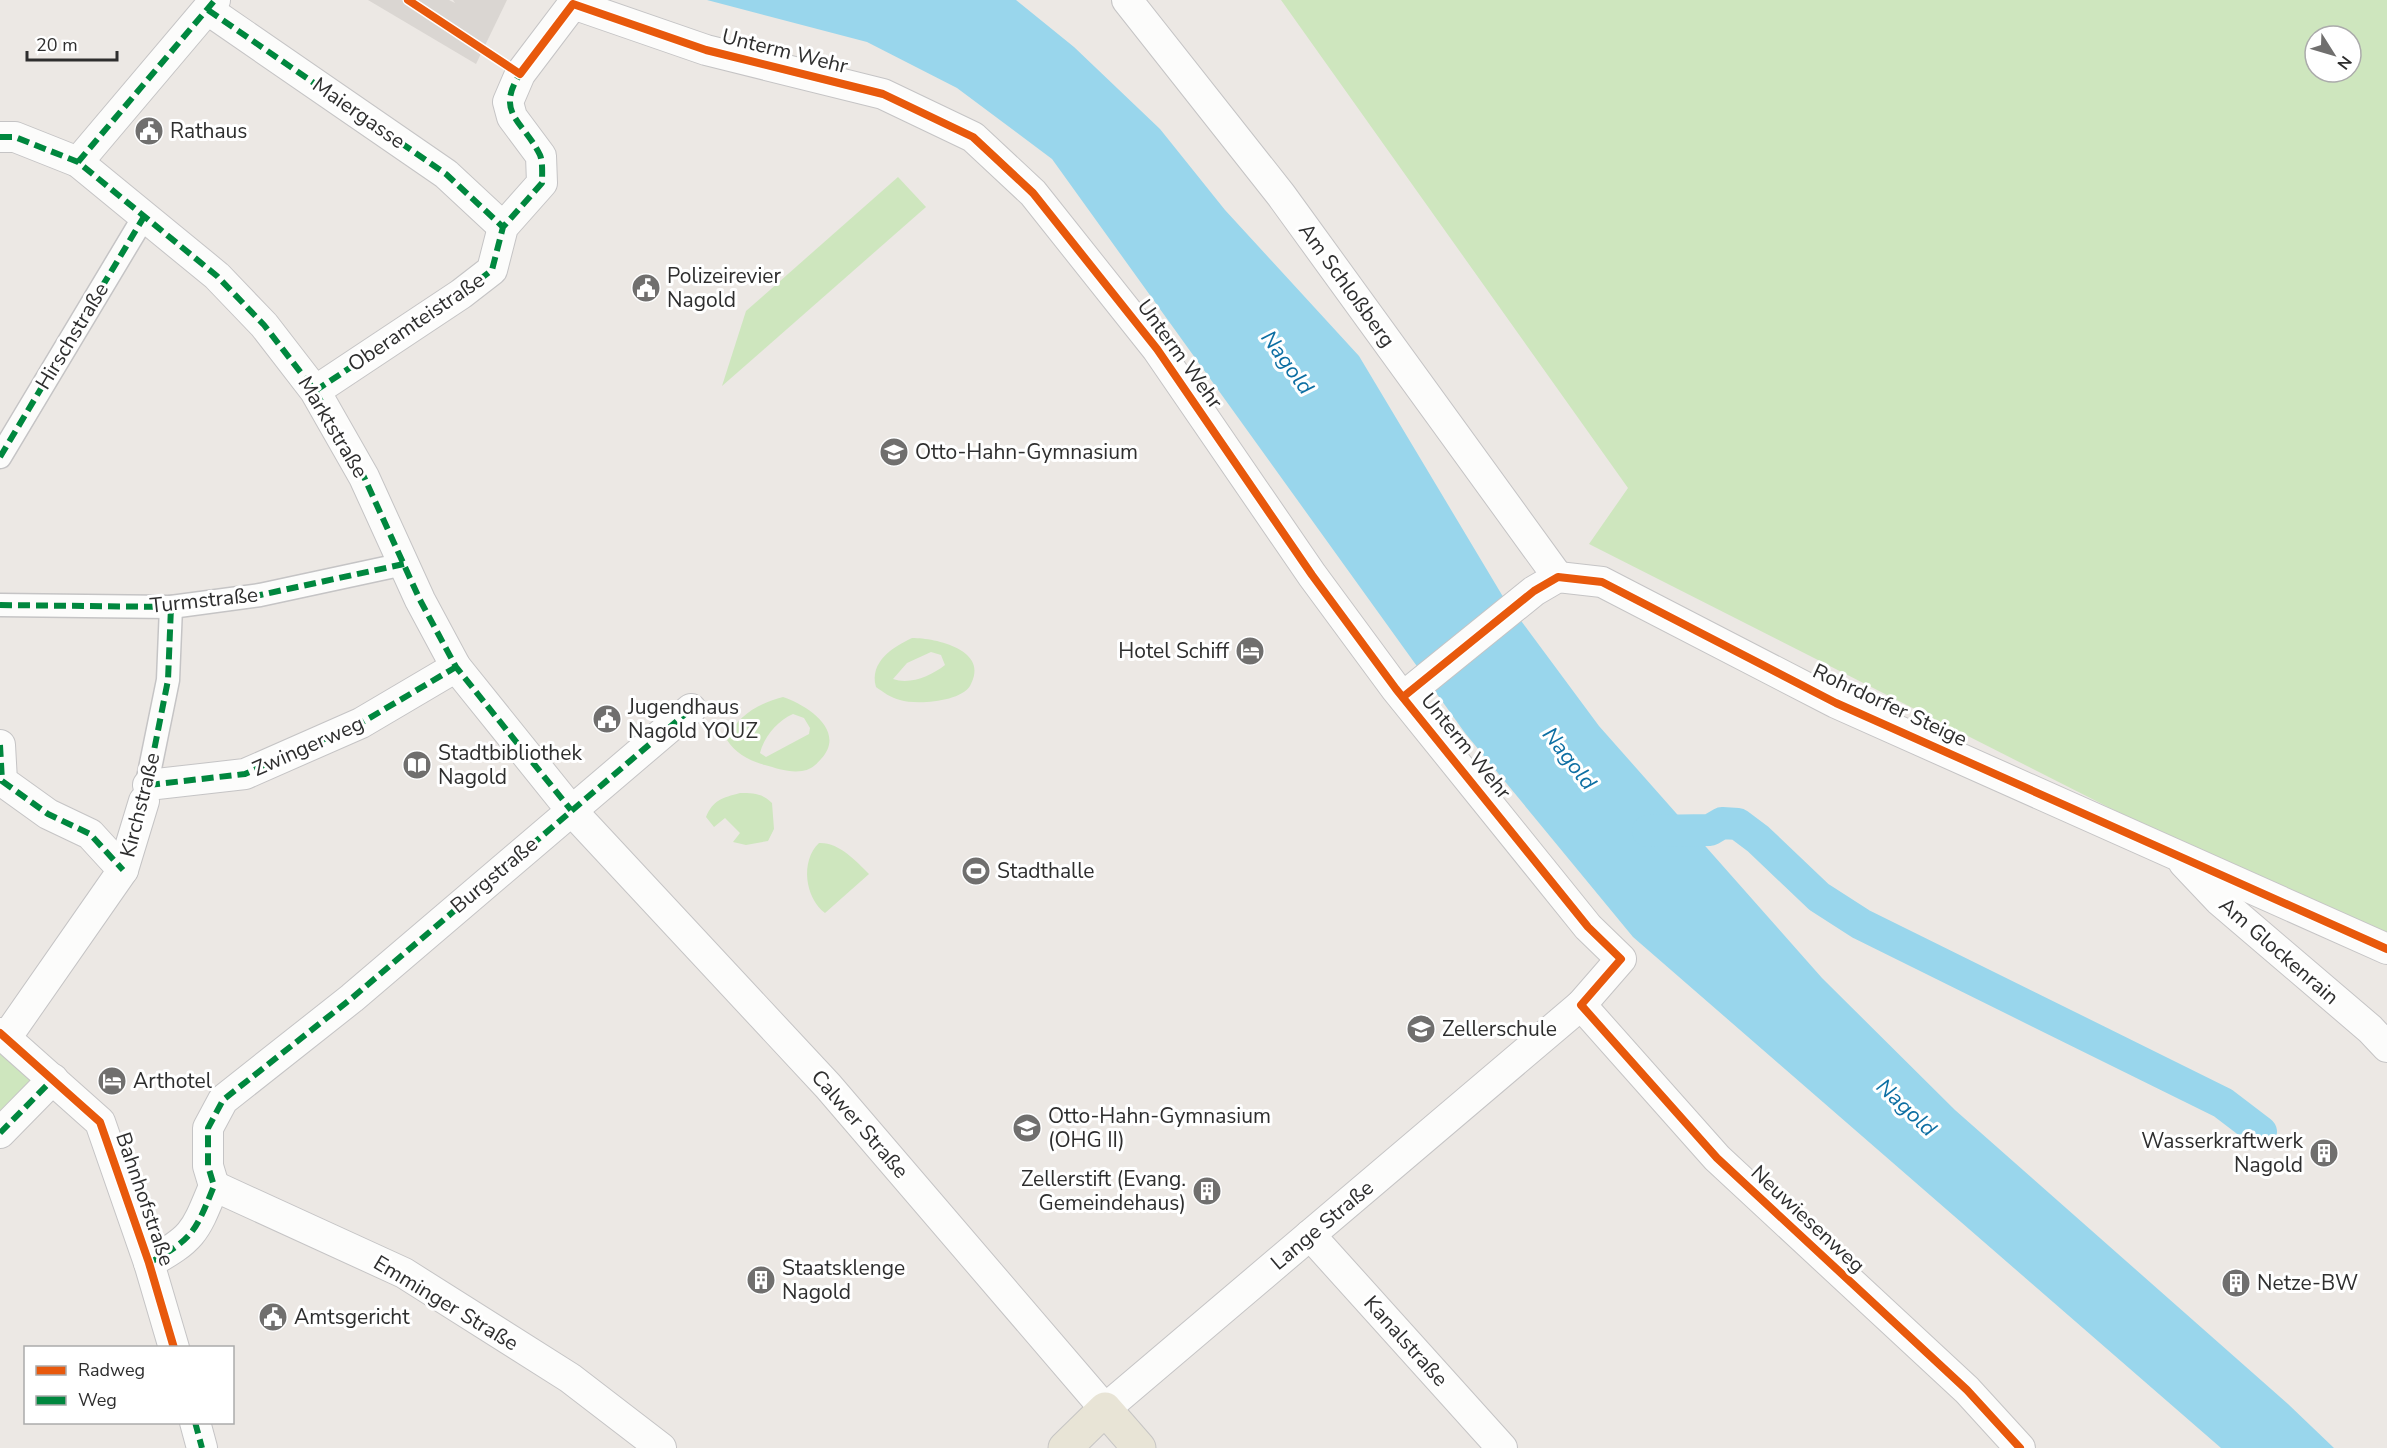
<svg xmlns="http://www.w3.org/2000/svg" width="2387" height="1448" viewBox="0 0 2387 1448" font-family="'Nunito Sans',sans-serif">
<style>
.green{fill:#cee6be;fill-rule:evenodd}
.plaza{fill:#dad6d2}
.water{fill:#99d6ec}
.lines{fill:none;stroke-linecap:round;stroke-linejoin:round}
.canal{stroke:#99d6ec;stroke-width:32}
.pedestrian-casing{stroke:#c5c4c5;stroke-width:25}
.minor-casing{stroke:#c5c4c5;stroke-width:32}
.primary-casing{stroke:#c6c5c4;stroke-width:35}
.pedestrian{stroke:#fcfcfb;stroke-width:22}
.minor{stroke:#fcfcfb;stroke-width:30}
.primary{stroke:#e8e4d6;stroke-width:33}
.quiet{stroke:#00873e;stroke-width:6;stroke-dasharray:12 6;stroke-linecap:butt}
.cycleway-casing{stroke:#fff;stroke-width:11}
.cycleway{stroke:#e8590c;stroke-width:8}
.labels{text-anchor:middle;stroke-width:6;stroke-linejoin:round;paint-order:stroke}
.street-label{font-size:21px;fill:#2e2e2e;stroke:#fff}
.poi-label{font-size:21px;fill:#2e2e2e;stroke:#fff;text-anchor:start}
.water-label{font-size:22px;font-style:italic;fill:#0d6fa3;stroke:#fff}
</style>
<rect width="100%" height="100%" fill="#ece8e4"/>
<g class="green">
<path d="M1281 0H2387V944L2254 881 1589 544 1628 488ZM2315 36H2351V72H2315Z"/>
<path d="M898 177 926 207 722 386 746 311Z"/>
<path d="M912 638C936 638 991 650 970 686 960 702 916 705 900 700 891 698 883 692 876 687 869 662 893 647 912 638ZM931 652 941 655 945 665C931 676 910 685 893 679L907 663Z"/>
<path d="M783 697C807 705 847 731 821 759 816 765 810 770 802 771 789 773 776 768 765 765 750 761 735 753 727 740 736 716 759 703 783 697ZM793 714 804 718 810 728 809 734 766 757 760 753C764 737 777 721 793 714Z"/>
<path d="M740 793C753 793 762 793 772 803L774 829 768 841 746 845 733 842 740 833 725 818 714 827 706 817C713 800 722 798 740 793Z"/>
<path d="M819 843C839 842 856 861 869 874L825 913C805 898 800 861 819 843Z"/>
<path d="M0 1039 53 1079 0 1133Z"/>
</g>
<path class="plaza" d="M368 0H449L455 3 453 0H507L476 64Z"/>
<path class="water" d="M707 0H1016L1074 47 1160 129 1225 210 1359 356 1502 595 1599 726 1822 978 1955 1110 2288 1404 2334 1448H2221L1633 937 1465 733 1052 159 957 88 867 42Z"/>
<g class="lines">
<path class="canal" d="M1648 831 1710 830 1722 823 1738 824 1758 839 1819 897 1861 924 2223 1103 2261 1132"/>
<g class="pedestrian-casing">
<g id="pedestrian">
<path d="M0 457 145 215"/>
<path d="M0 605 171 607 260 595 404 564"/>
<path d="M144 798 168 680 171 607"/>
</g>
</g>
<g class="minor-casing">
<g id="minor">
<path d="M1127 0 1281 195 1558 577"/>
<path d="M208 10 446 174 503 227"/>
<path d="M0 137H15L78 162 217 276 264 325 315 391 364 477 420 600 456 667 571 810 828 1086 1105 1409 1581 1005 1621 959 1588 927 1396 689 1312 575 1157 349 1033 193 973 137 883 94 706 50 573 4 520 74 508 102 512 117 541 156 542 183 503 227 492 270 461 294 315 391"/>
<path d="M78 162 215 0"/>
<path d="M1403 697 1534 591 1558 577 1602 582 1836 703 2387 949"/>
<path d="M0 745 2 781 48 814 90 834 123 870"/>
<path d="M148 785 245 774 361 723 456 667"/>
<path d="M2184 863 2219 900 2370 1029 2387 1047"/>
<path d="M1581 1005 1717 1158 1967 1390 2020 1448"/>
<path d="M0 1033 100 1122 149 1263 174 1348"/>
<path d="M6 1038 123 870 144 801"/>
<path d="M0 1133 53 1079"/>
<path d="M214 1186 404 1273 570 1378 661 1448"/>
<path d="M1310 1235 1502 1448"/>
<path d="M149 1263C194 1238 195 1232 214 1186L208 1166V1128L223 1100 352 998 691 709"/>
<path d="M195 1422 202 1448"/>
</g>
</g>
<g class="primary-casing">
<path id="primary" d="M1065 1448 1105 1409 1139 1448"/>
</g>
<use href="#pedestrian" class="pedestrian"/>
<use href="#minor" class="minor"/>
<use href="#primary" class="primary"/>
<g class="quiet">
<path d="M208 10 446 174 503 227"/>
<path d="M0 137H15L78 162 217 276 264 325 315 391 364 477 420 600 456 667 571 810"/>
<path d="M78 162 215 0"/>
<path d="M315 391 461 294 492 270 503 227 542 183C542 175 543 162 540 155 523 120 493 113 522 71"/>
<path d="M0 457 145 215"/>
<path d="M0 605 171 607 260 595 404 564"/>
<path d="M0 745 2 781 48 814 90 834 123 870"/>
<path d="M148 785 245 774 361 723 456 667"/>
<path d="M144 801 168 680 171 607"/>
<path d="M0 1133 53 1079"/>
<path d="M149 1263C194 1238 195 1232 214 1186L208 1166V1128L223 1100 352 998 691 709"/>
<path d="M195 1422 202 1448"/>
</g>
<g class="cycleway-casing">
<g id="cycleway">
<path d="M408 0 520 74 573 4 706 50 883 94 973 137 1033 193 1157 349 1312 575 1396 689 1588 927 1621 959 1581 1005 1717 1158 1967 1390 2020 1448"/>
<path d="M1403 697 1534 591 1558 577 1602 582 1836 703 2387 949"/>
<path d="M0 1033 100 1122 149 1263 174 1348"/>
</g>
</g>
<use href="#cycleway" class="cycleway"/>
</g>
<defs>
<g id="civic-disc" transform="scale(1.5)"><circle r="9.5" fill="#706f6e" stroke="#fff"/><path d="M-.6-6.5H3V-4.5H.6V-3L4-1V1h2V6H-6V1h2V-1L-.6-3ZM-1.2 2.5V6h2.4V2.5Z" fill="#fff"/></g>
<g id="school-disc" transform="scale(1.5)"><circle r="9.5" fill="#706f6e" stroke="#fff"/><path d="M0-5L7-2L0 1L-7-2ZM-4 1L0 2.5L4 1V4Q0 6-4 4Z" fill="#fff"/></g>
<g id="hotel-disc" transform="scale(1.5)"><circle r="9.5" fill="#706f6e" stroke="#fff"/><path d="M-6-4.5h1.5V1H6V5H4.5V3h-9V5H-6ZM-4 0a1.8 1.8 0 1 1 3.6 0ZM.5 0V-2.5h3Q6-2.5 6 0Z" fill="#fff"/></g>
<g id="library-disc" transform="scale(1.5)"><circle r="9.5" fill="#706f6e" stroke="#fff"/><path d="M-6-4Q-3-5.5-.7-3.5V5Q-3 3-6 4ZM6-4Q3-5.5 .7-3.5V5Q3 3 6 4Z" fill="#fff"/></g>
<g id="stadium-disc" transform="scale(1.5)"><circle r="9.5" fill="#706f6e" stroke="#fff"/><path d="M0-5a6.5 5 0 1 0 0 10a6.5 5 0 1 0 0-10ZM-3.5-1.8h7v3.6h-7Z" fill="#fff"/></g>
<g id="building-disc" transform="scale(1.5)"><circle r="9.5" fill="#706f6e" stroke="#fff"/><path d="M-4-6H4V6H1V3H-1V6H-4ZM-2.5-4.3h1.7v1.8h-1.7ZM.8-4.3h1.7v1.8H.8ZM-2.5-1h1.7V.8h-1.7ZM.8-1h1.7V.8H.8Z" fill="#fff"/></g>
</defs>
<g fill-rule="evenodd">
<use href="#civic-disc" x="149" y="131"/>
<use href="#civic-disc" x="646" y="288"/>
<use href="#school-disc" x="894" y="452"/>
<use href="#hotel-disc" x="1250" y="651"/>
<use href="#civic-disc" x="607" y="719"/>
<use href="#library-disc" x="417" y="765"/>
<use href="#stadium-disc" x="976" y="871"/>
<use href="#school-disc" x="1421" y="1029"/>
<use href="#hotel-disc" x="112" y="1081"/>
<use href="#school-disc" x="1027" y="1128"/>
<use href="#building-disc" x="2324" y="1153"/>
<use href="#building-disc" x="1207" y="1191"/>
<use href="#building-disc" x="761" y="1280"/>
<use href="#building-disc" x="2236" y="1283"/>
<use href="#civic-disc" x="273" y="1317"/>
</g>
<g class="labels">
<g class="street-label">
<text transform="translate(785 51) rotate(14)" y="7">Unterm Wehr</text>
<text transform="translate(359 113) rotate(35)" y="7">Maiergasse</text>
<text transform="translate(1347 285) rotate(54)" y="7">Am Schloßberg</text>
<text transform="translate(416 322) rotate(-34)" y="7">Oberamteistraße</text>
<text transform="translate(72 336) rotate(-59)" y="7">Hirschstraße</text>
<text transform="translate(1180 354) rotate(54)" y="7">Unterm Wehr</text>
<text transform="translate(333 427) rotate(59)" y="7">Marktstraße</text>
<text transform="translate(204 600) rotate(-6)" y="7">Turmstraße</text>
<text transform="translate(1890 705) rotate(25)" y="7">Rohrdorfer Steige</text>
<text transform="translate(308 746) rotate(-24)" y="7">Zwingerweg</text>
<text transform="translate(1466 746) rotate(51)" y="7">Unterm Wehr</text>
<text transform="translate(140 805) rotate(-76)" y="7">Kirchstraße</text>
<text transform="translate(494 875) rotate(-40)" y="7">Burgstraße</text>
<text transform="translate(2279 951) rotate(41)" y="7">Am Glockenrain</text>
<text transform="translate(860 1124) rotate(49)" y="7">Calwer Straße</text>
<text transform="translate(145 1199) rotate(71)" y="7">Bahnhofstraße</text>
<text transform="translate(1808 1219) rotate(43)" y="7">Neuwiesenweg</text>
<text transform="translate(1322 1225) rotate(-40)" y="7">Lange Straße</text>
<text transform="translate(446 1303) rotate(31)" y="7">Emminger Straße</text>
<text transform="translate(1406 1341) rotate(48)" y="7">Kanalstraße</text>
</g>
<g class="poi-label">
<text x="170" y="138">Rathaus</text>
<text x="667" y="283">Polizeirevier<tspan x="667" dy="24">Nagold</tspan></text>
<text x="915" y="459">Otto-Hahn-Gymnasium</text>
<text x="1229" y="658" text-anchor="end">Hotel Schiff</text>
<text x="628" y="714">Jugendhaus<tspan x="628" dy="24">Nagold YOUZ</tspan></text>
<text x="438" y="760">Stadtbibliothek<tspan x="438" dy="24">Nagold</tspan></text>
<text x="997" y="878">Stadthalle</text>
<text x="1442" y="1036">Zellerschule</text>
<text x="133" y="1088">Arthotel</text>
<text x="1048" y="1123">Otto-Hahn-Gymnasium<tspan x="1048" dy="24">(OHG II)</tspan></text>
<text x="2303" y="1148" text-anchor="end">Wasserkraftwerk<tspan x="2303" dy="24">Nagold</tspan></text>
<text x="1186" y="1186" text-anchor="end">Zellerstift (Evang.<tspan x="1186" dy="24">Gemeindehaus)</tspan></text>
<text x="782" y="1275">Staatsklenge<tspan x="782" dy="24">Nagold</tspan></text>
<text x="2257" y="1290">Netze-BW</text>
<text x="294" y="1324">Amtsgericht</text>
</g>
<g class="water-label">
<text transform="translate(1288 362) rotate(54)" y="8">Nagold</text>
<text transform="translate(1570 758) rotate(52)" y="8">Nagold</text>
<text transform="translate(1907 1107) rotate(43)" y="8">Nagold</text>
</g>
</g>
<rect x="24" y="1346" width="210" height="78" fill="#ffffff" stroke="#ababab" stroke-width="1.5"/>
<rect x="36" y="1366" width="30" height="9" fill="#e8590c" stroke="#ababab" stroke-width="1.5"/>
<text x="78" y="1376" font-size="18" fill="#2e2e2e">Radweg</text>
<rect x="36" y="1396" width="30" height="9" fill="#00873e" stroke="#ababab" stroke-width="1.5"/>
<text x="78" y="1406" font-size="18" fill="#2e2e2e">Weg</text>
<g transform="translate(2333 54) rotate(127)"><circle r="28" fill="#ffffff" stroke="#ababab" stroke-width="1.5"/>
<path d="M0-4.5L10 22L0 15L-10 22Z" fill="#706f6e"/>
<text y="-9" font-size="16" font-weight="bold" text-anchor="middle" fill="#2e2e2e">N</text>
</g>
<path d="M27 51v9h90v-9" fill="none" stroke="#2e2e2e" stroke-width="3"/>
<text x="36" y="51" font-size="18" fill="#2e2e2e" stroke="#ffffff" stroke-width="4.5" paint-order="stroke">20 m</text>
</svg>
